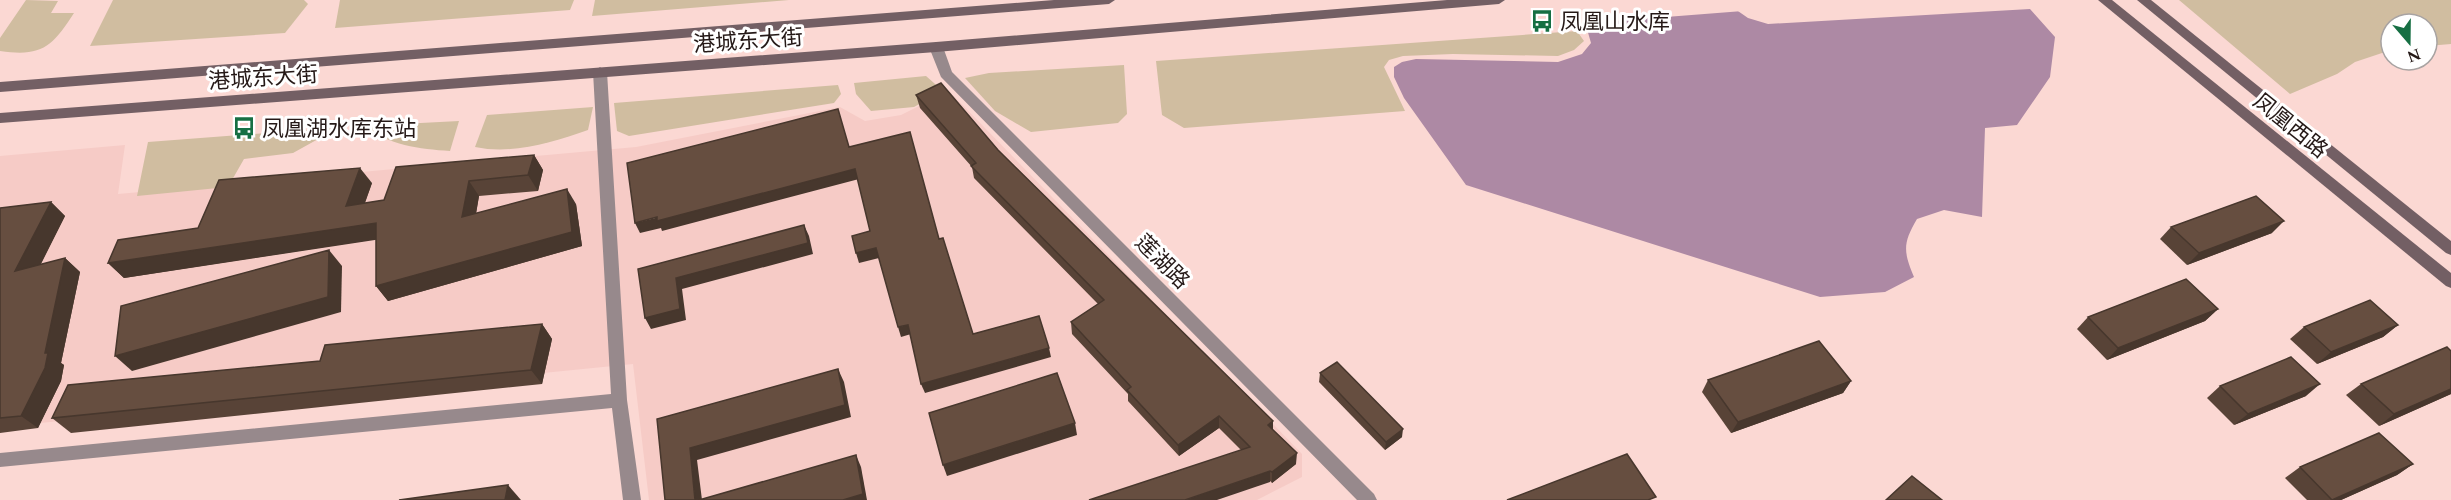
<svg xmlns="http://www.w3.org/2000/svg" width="2451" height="500" viewBox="0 0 2451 500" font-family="Spectral,'Noto Sans SC',serif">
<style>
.built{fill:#f6cbc6}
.green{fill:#d0bda0}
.water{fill:#ad89a4}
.pier{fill:#fbd8d3}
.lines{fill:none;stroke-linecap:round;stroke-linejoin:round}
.street{fill:#97898c;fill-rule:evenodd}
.secondary{fill:#735f64;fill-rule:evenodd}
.wall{fill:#584337}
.shaded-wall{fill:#47372d}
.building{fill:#664e40;stroke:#47372d;stroke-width:1.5}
.labels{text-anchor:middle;stroke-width:6;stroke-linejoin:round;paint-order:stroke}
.poi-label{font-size:22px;fill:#251917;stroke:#fff;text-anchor:start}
.street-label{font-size:22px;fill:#251917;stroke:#fff}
</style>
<rect width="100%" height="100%" fill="#fbd8d3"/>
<path class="built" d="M949 91 1302 454V477L1257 500H649L633 364 0 427V156L125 145 118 194 636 147 840 107 865 121 901 115Z"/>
<g class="green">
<path d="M26 0 58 1 51 13H74C52 47 42 57 0 51V38Z"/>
<path d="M113 0H304L308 4 285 33 90 46Z"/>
<path d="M340 0H574L570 10 335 28Z"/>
<path d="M595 0H789L592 16Z"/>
<path d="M2179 0H2451V44L2427 46V24H2391V50L2355 62 2337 74 2290 94Z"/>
<path d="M1577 31 1584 41 1574 50 1558 56 1453 54 1403 56 1389 60 1384 67 1405 111 1184 128 1162 115 1156 61Z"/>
<path d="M1124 65 1127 114 1118 123 1031 132 995 111 965 78 989 73Z"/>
<path d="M926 76 943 91 914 107 871 111 856 94 854 83Z"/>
<path d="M838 85 841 94 834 103 629 136 617 131 614 103Z"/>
<path d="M593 107 588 130C553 142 513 155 475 147L487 115Z"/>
<path d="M459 121 450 151C419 149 389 145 363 126Z"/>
<path d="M333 128 329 133 293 153 244 159 228 187 137 196 148 142Z"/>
</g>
<path class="water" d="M1548 0H1722L1748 18 1768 24 2030 9 2055 37 2050 77 2017 125 1985 128 1982 217 1944 210 1917 219C1903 243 1903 251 1914 277L1885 292 1820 297 1466 185 1404 98 1394 77V67L1402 62 1416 59 1558 62 1582 54 1591 43 1587 29Z"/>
<path class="pier" d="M1545 0H1727L1743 11 1576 24Z"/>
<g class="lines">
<g class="street">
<path d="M936 42 943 47 952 72 1374 494 1377 500H1357L941 77 929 47Z"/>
<path d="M600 67 607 72 627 400 641 500H623L612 408 0 467V453L611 394 593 72Z"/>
</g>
<g class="secondary">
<path d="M1054 0H1115L1109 4 0 92V82Z"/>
<path d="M1447 0H1505L1499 4 936 52 0 123V113L936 42Z"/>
<path d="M2098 0H2112L2451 273V288L2446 286Z"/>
<path d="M2137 0H2151L2451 241V255L2446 253Z"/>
</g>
</g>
<g class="wall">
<path d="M916 95 998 150 1273 430 1296 464 1272 483 1241 450 1219 428 1179 456 1128 401V394L1072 334 1071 322 1098 304 974 178 972 167 920 108Z"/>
<path d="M534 155 543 170 538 191 479 196 476 213 576 204 582 246 388 301 376 286V239L124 278 108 263 198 228 372 183 365 203 384 200Z"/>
<path d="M51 202 65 216 40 265 65 258 80 272 61 363 64 365 61 381 38 428 0 433V208Z"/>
<path d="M2171 227 2272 233 2187 265 2160 239Z"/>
<path d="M2218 309 2205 321 2107 360 2077 329 2088 317Z"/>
<path d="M542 324 552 339 542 384 71 433 52 418 320 361Z"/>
<path d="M2398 325 2383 337 2317 364 2290 339 2304 327Z"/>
<path d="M2451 351V394L2379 426 2346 395 2361 384Z"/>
<path d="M1320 373 1402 437 1385 450 1319 382Z"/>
<path d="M1708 380 1851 381 1843 393 1731 433 1702 392Z"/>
<path d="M2220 386 2306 396 2234 425 2207 398Z"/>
<path d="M2413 464 2397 475 2341 500H2307L2285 478 2300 467Z"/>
</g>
<g class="shaded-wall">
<path d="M534 155 543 170 538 191 528 175Z"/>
<path d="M360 168 372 183 358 221 346 206Z"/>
<path d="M855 169 859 179 662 231 661 228 640 233 635 223Z"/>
<path d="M469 181 479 196 473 232 462 217Z"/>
<path d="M567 189 576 204 582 246 388 301 376 286Z"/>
<path d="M51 202 65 216 31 284 15 271Z"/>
<path d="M2284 221 2272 233 2187 265 2199 253Z"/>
<path d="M376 223 388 238 124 278 108 263Z"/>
<path d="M804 225 809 236 813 254 682 289 686 320 651 329 645 318 676 278Z"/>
<path d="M876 248 879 258 859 263 856 253Z"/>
<path d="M329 250 342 266 341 312 132 371 115 356Z"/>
<path d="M65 258 80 272 61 363 64 365 61 381 38 428 21 416 45 353Z"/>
<path d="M2218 309 2205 321 2107 360 2118 348Z"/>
<path d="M542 324 552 339 542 384 531 370Z"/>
<path d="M908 325 911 334 901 337 898 327Z"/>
<path d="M2398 325 2383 337 2317 364 2331 352Z"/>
<path d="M1049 348 1051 357 925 393 921 384Z"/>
<path d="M838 369 844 382 851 417 697 460 702 500H695L690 448Z"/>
<path d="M1851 381 1843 393 1731 433 1738 422Z"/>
<path d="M2320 384 2306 396 2234 425 2248 414Z"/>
<path d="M2451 389V394L2379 426 2394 414Z"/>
<path d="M1219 416V428L1179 456 1178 445Z"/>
<path d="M1273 421V432L1268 425Z"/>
<path d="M1075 423 1077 435 947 476 943 465Z"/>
<path d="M1403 429 1402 437 1385 450 1386 442Z"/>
<path d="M1297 453 1296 464 1272 483V472Z"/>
<path d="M856 455 861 467 867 500H843Z"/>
<path d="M2413 464 2397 475 2341 500H2332Z"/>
<path d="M1270 471V482L1217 500H1185Z"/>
<path d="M508 485 521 500H505Z"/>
</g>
<g class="building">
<path d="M941 83 998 150 1273 421 1268 425 1297 453 1272 472 1270 471 1185 500H1089L1250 447 1219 416 1178 445 1127 390 1131 387 1071 322 1104 300 971 166 976 163 916 95Z"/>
<path d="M838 109 849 147 910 132 939 239 943 238 973 334 1039 316 1049 348 921 384 908 325 898 327 876 248 856 253 852 236 870 231 855 169 657 221V217L635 223 627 163Z"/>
<path d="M534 155 528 175 469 181 462 217 567 189 572 232 376 286V223L108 263 118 240 198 228 219 180 360 168 346 206 384 200 396 167Z"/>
<path d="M2256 196 2284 221 2199 253 2171 227Z"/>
<path d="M51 202 15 271 65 258 45 353H48L45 368 21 416 0 418V208Z"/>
<path d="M804 225 808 243 676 278 680 309 645 318 638 269Z"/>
<path d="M329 250 328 297 115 356 121 306Z"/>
<path d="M2186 279 2218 309 2118 348 2088 317Z"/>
<path d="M2370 300 2398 325 2331 352 2304 327Z"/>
<path d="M542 324 531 370 52 418 68 385 320 361 325 345Z"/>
<path d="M1819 341 1851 381 1738 422 1708 380Z"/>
<path d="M2447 347 2451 351V389L2394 414 2361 384Z"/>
<path d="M2291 357 2320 384 2248 414 2220 386Z"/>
<path d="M1337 362 1403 429 1386 442 1320 373Z"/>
<path d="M838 369 845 405 690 448 695 500H665L657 419Z"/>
<path d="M1057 373 1075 423 943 465 929 413Z"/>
<path d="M2379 433 2413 464 2332 500 2300 467Z"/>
<path d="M1627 454 1656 497 1648 500H1507Z"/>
<path d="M856 455 863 494 843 500H699Z"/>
<path d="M1912 476 1942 500H1886Z"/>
<path d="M508 485 505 500H399Z"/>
</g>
<defs>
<g id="bus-bare" transform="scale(1.8)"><path d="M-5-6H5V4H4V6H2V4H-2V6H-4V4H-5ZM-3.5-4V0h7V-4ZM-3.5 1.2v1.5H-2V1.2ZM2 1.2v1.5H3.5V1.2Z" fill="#166f43" stroke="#fff" stroke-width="2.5" paint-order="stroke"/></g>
</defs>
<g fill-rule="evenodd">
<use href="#bus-bare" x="1542" y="21"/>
<use href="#bus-bare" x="244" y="128"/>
</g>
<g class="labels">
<g class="poi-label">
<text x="1560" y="29">凤凰山水库</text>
<text x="262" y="136">凤凰湖水库东站</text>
</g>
<g class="street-label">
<text transform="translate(748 40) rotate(-4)" y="8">港城东大街</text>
<text transform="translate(263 77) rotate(-4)" y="8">港城东大街</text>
<text transform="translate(2291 125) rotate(39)" y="8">凤凰西路</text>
<text transform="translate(1163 261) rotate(45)" y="8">莲湖路</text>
</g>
</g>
<g transform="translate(2409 42) rotate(160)"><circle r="28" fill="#ffffff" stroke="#a8a3a2" stroke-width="1.5"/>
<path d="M0-4.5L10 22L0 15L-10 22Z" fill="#166f43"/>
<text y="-9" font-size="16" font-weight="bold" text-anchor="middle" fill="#251917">N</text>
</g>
</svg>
